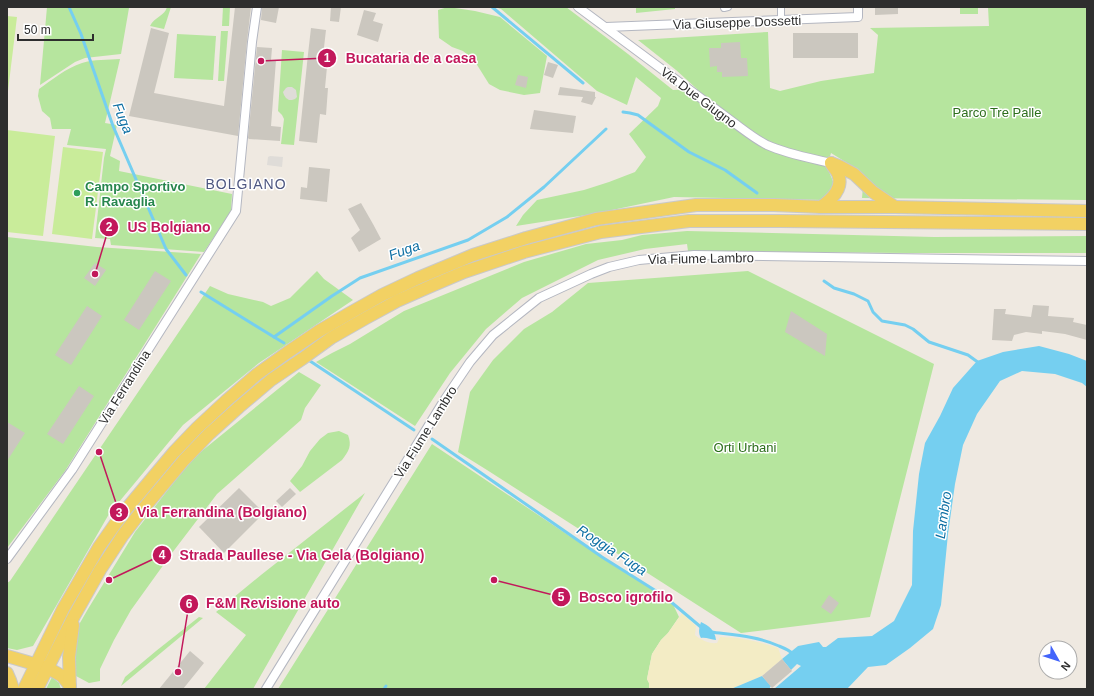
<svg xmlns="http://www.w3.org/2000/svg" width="1094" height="696" viewBox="0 0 1094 696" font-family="Helvetica,sans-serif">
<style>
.green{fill:#b6e59e}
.sand{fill:#f3ecc5}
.pitch{fill:#c9ec9a}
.plaza{fill:#dfdcd8}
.water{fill:#75cff0}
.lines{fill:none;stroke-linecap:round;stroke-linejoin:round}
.stream{stroke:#75cff0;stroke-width:3}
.building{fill:#cbc7bf}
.pedestrian-casing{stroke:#b4b7c1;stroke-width:8}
.minor-casing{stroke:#b4b7c1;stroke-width:10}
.primary-casing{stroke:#c9c9c9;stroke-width:14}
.pedestrian{stroke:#fff;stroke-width:6}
.minor{stroke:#fff;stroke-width:8}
.primary{stroke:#f2d163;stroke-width:12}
.leisure-dot{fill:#2e9e5b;stroke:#fff;stroke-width:1.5}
.labels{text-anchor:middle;stroke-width:3;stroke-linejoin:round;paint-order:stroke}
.street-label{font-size:13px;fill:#2e2e2e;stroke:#fff}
.park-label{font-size:13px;fill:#2c6e1b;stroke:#fff}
.leisure-label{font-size:13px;font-weight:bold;fill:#27864d;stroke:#fff;text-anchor:start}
.water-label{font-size:14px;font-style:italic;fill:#0d6fa3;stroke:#fff}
.neighbourhood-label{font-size:14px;letter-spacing:1px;fill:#4d5680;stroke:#fff}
.leader{fill:none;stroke:#c2185b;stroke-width:1.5}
.callout-dot{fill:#c2185b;stroke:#fff;stroke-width:1.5}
.mark-label{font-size:12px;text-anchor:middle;font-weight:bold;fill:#fff}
.callout-label{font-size:14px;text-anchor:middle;font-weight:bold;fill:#c2185b;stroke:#fff;stroke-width:3;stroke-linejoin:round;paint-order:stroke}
</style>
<rect width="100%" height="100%" fill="#efe9e1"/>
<g class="green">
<path d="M47 7H130L129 8 121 54 85 58 75 62 40 85Z"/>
<path d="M167 7H171L164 29 150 26C154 17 165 16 167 7Z"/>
<path d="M223 7H230L229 26H222Z"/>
<path d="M448 7 475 11 500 17 547 56 540 93 524 95 500 90 489 84 474 60 463 51 452 47 439 38 438 10Z"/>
<path d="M495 7H566L628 54 673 90 697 89 676 70 638 40 768 32 770 88 780 91 821 81 874 73 878 35 870 28 989 26 988 7H1087V200L862 198 864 175 852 166 831 153 827 167 835 186 824 200 674 197 593 214 516 226 523 215 537 200 584 190 609 182 635 172 646 157 629 134 658 106 661 98 636 77 627 105 597 91 501 9Z"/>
<path d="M636 7H675V9L636 13Z"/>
<rect x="960" y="7" width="18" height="7"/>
<path d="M221 31H228L224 81H218Z"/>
<path d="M177 34 216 36 213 80 174 78Z"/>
<path d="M282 50 304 52 294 145 281 144 284 119 282 115 278 111Z"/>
<path d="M120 59 105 123 117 125 110 156 120 161 119 171 232 194 231 211 204 252 111 245 110 239 95 238 104 158 106 149 67 145 71 129H52L50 118 42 111 38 96 39 89C52 80 66 68 82 63 94 59 108 60 120 59Z"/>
<path d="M687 231 934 237 1087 236V253H911L688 251 687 244 645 249 598 260 522 298 486 329 450 373 415 426 316 362 332 353 350 344 404 311 524 262 586 244 622 240 642 235Z"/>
<path d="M7 237 97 247 201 254 65 471 7 548Z"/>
<path d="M317 271 324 279 353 300 259 363 183 425 109 514 33 646 17 650 7 648V583L10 581 210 286 228 294 263 302 271 306 290 298Z"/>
<path d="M748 271 934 364 870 617 741 633 487 470 458 452 470 392 493 360 524 329 552 312 588 283Z"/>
<path d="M299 372 321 385 305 408 301 420 217 494 172 553 131 610 114 640 100 669V681L89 683 76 676 73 658 77 628 88 609 135 532 192 459Z"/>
<path d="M339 431 348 435C352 446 349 451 342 460L300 492 290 481 302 466 310 451 320 439 328 433Z"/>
<path d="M432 444 613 565 671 600 679 617 668 633 661 640 652 654 647 679 649 683V689H278Z"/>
<path d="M365 493 253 689H204L246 635 216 612 261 575Z"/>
<path d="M199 617 203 618 121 686 125 677 156 651Z"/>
<path d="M52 677 59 683 61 689H46Z"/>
</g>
<path class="sand" d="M682 613 696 626 695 635C701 640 709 644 717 643L720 637C740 637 760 642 778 648L782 659 762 676 731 689H649V683L647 679 652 654 661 640 668 633Z"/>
<g class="pitch">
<path d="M7 16 17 17 7 99Z"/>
<path d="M7 130 55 136 43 236 7 232Z"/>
<path d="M63 147 103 152 92 239 52 234Z"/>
</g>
<g class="plaza">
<path d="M288 87H292L296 90 297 97 295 99 292 100H289L286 98 284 95 283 92 286 88Z"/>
<path d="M270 156 283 157 282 167 267 165 268 157Z"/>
</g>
<g class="water">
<path d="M1039 346 1069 354 1087 361V387L1082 383 1055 374 1022 371 1000 381 977 414 963 445 955 484 948 534 941 605 933 629 910 648 886 665 868 667 847 689H774L801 666 797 664 791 670 782 659 798 646 819 642 823 647H826L838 638 872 636 894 621 912 585 913 531 919 474 925 443 940 416 953 388 977 361 1003 352Z"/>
<path d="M701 622C709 626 715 630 716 640 711 640 706 637 701 638 698 633 699 628 701 622Z"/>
<path d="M762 676 771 686 769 689H731Z"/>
</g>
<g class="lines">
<g class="stream">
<path d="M69 7 81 34 113 126 166 249 186 275"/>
<path d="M492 7 583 83"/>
<path d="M623 112 630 113 638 115 689 152 725 170 757 193"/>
<path d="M824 281 834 288 854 294 868 301 873 312 882 321 905 325 913 329 929 342 968 355 979 363"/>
<path d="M201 292 274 337 332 296 360 278 468 240 507 217 544 187 606 129"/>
<path d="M274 337 284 343"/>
<path d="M310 361 414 430"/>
<path d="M432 439 602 557 664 596 702 628"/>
<path d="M711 632C734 635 757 636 779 646 784 648 789 650 793 654"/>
<path d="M384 689 386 686"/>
</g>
</g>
<g class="building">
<path d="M235 7H251L247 41 238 136 129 116 151 28 169 33 154 93 224 106Z"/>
<path d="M262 7H279L276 23 261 20Z"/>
<path d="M331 7H341L339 22 330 21Z"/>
<path d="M875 7H898V14L875 15Z"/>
<path d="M364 10 376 13 373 21 383 24 378 42 357 35Z"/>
<path d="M311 28 326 30 323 56H328L325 88H328L326 115 320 114 317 143 299 141 308 54Z"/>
<rect x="793" y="33" width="65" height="25"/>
<path d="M740 42 741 58H747L748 76 722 77V72H717V66L710 67 709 48H721V43Z"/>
<path d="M257 47 272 48 271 60H276L271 126 281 127 280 141 249 139 248 138Z"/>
<path d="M548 62 558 65 553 78 544 75Z"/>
<path d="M518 75 528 77 526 88 515 85Z"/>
<path d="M560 87 595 92V97H596L592 105 581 102 583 97 558 95Z"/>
<path d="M534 110 576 116 573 133 530 129Z"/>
<path d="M309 167 330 169 327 202 300 199 301 187 307 188Z"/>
<path d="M361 203 373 224 381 239 359 252 351 238 360 230 348 209Z"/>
<path d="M95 263 106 270 95 286 84 278Z"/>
<path d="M155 271 171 281 139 330 124 320Z"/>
<path d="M1033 305 1049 306 1048 316 1074 318 1073 322 1087 325V340L1065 334 1042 331V334L1026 332 1014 335 1012 341 992 340 994 309H1006L1005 314 1031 317Z"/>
<path d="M87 306 102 316 71 365 55 355Z"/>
<path d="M791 311 827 334 825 356 785 332Z"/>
<path d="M79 386 94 396 63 444 47 434Z"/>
<path d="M7 422 25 433 7 461Z"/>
<path d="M239 488 264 513 224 553 199 527Z"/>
<path d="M290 488 296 494 282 507 276 501Z"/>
<path d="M829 595 839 603 831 614 821 607Z"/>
<path d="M190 651 204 663 183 689H159Z"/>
<path d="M782 659 792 671 772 688 762 676Z"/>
</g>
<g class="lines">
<g class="pedestrian-casing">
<g id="pedestrian">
<path d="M781 7V20"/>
<path d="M724 8 728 7"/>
</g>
</g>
<g class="minor-casing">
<g id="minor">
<path d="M578 7 733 122C744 130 755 139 767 145 787 154 810 158 831 163"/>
<path d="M606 27 858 17V7"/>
<path d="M7 559 72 470 236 211 252 42 257 7"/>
<path d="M266 689 445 399 470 362 493 335 539 298 591 274 609 267 639 260 694 255 1087 261"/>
</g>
</g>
<g class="primary-casing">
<g id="primary">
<path d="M831 163 839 166 854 174 873 192 895 207"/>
<path d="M821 207C831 200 844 188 838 174 837 171 833 167 831 163"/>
<path d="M7 656 48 668 62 676 70 686"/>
<path d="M7 673 10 680 13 689"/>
<path d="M24 689 63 609 99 547 123 513 174 452 197 428 226 401 256 375 288 352 319 331 350 313 382 295 418 278 473 255 526 238 596 219 696 205H774L821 207H895L1087 211"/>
<path d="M37 689 74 616 100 570 123 535 143 509 184 460 209 434 239 407 271 380 302 359 331 338 366 318 397 301 431 286 464 272 524 252 601 232 689 221H780L1087 224"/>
<path d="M70 689 69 657 73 625"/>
</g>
</g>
<use href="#pedestrian" class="pedestrian"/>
<use href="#minor" class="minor"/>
<use href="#primary" class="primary"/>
</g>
<circle class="leisure-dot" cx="77" cy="193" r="4"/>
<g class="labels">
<g class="street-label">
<text transform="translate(737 22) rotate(-2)" y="5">Via Giuseppe Dossetti</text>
<text transform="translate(699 97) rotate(37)" y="5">Via Due Giugno</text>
<text transform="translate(701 258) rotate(-1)" y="5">Via Fiume Lambro</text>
<text transform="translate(124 387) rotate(-58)" y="5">Via Ferrandina</text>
<text transform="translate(425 432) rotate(-58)" y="5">Via Fiume Lambro</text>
</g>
<g class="park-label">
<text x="997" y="117">Parco Tre Palle</text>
<text x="745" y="452">Orti Urbani</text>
</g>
<g class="leisure-label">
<text x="85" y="191">Campo Sportivo<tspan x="85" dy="15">R. Ravaglia</tspan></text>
</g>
<g class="water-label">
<text transform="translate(123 118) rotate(68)" y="5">Fuga</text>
<text transform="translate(404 250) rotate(-20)" y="5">Fuga</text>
<text transform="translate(943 515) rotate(-82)" y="5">Lambro</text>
<text transform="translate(612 550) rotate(33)" y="5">Roggia Fuga</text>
</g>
<g class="neighbourhood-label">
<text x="246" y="189">BOLGIANO</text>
</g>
</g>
<path class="leader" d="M261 61L327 58M95 274L109 227M99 452L119 512M109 580L162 555M494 580L561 597M178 672L189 604"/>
<g class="callout-dot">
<circle cx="261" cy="61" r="4"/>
<circle cx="95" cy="274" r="4"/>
<circle cx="99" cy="452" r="4"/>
<circle cx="109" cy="580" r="4"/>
<circle cx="494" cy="580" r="4"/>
<circle cx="178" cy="672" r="4"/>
<circle cx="327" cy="58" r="10"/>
<circle cx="109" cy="227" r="10"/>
<circle cx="119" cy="512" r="10"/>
<circle cx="162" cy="555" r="10"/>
<circle cx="561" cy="597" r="10"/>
<circle cx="189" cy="604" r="10"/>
</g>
<g class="mark-label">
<text x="327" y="62">1</text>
<text x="109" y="231">2</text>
<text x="119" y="517">3</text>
<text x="162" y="559">4</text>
<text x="561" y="601">5</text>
<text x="189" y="608">6</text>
</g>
<g class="callout-label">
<text x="411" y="63">Bucataria de a casa</text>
<text x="169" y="232">US Bolgiano</text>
<text x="222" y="517">Via Ferrandina (Bolgiano)</text>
<text x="302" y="560">Strada Paullese - Via Gela (Bolgiano)</text>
<text x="626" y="602">Bosco igrofilo</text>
<text x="273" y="608">F&amp;M Revisione auto</text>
</g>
<rect width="1094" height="696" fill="none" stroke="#2e2e2e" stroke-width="16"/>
<g transform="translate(1058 660) rotate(129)"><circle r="19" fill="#ffffff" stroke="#ababab"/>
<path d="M0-3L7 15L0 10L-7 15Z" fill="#4264fb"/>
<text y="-6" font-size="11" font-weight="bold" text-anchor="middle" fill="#2e2e2e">N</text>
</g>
<path d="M18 34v6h75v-6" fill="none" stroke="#2e2e2e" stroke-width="2"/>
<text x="24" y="34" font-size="12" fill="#2e2e2e" stroke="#ffffff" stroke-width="3" paint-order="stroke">50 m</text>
</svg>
